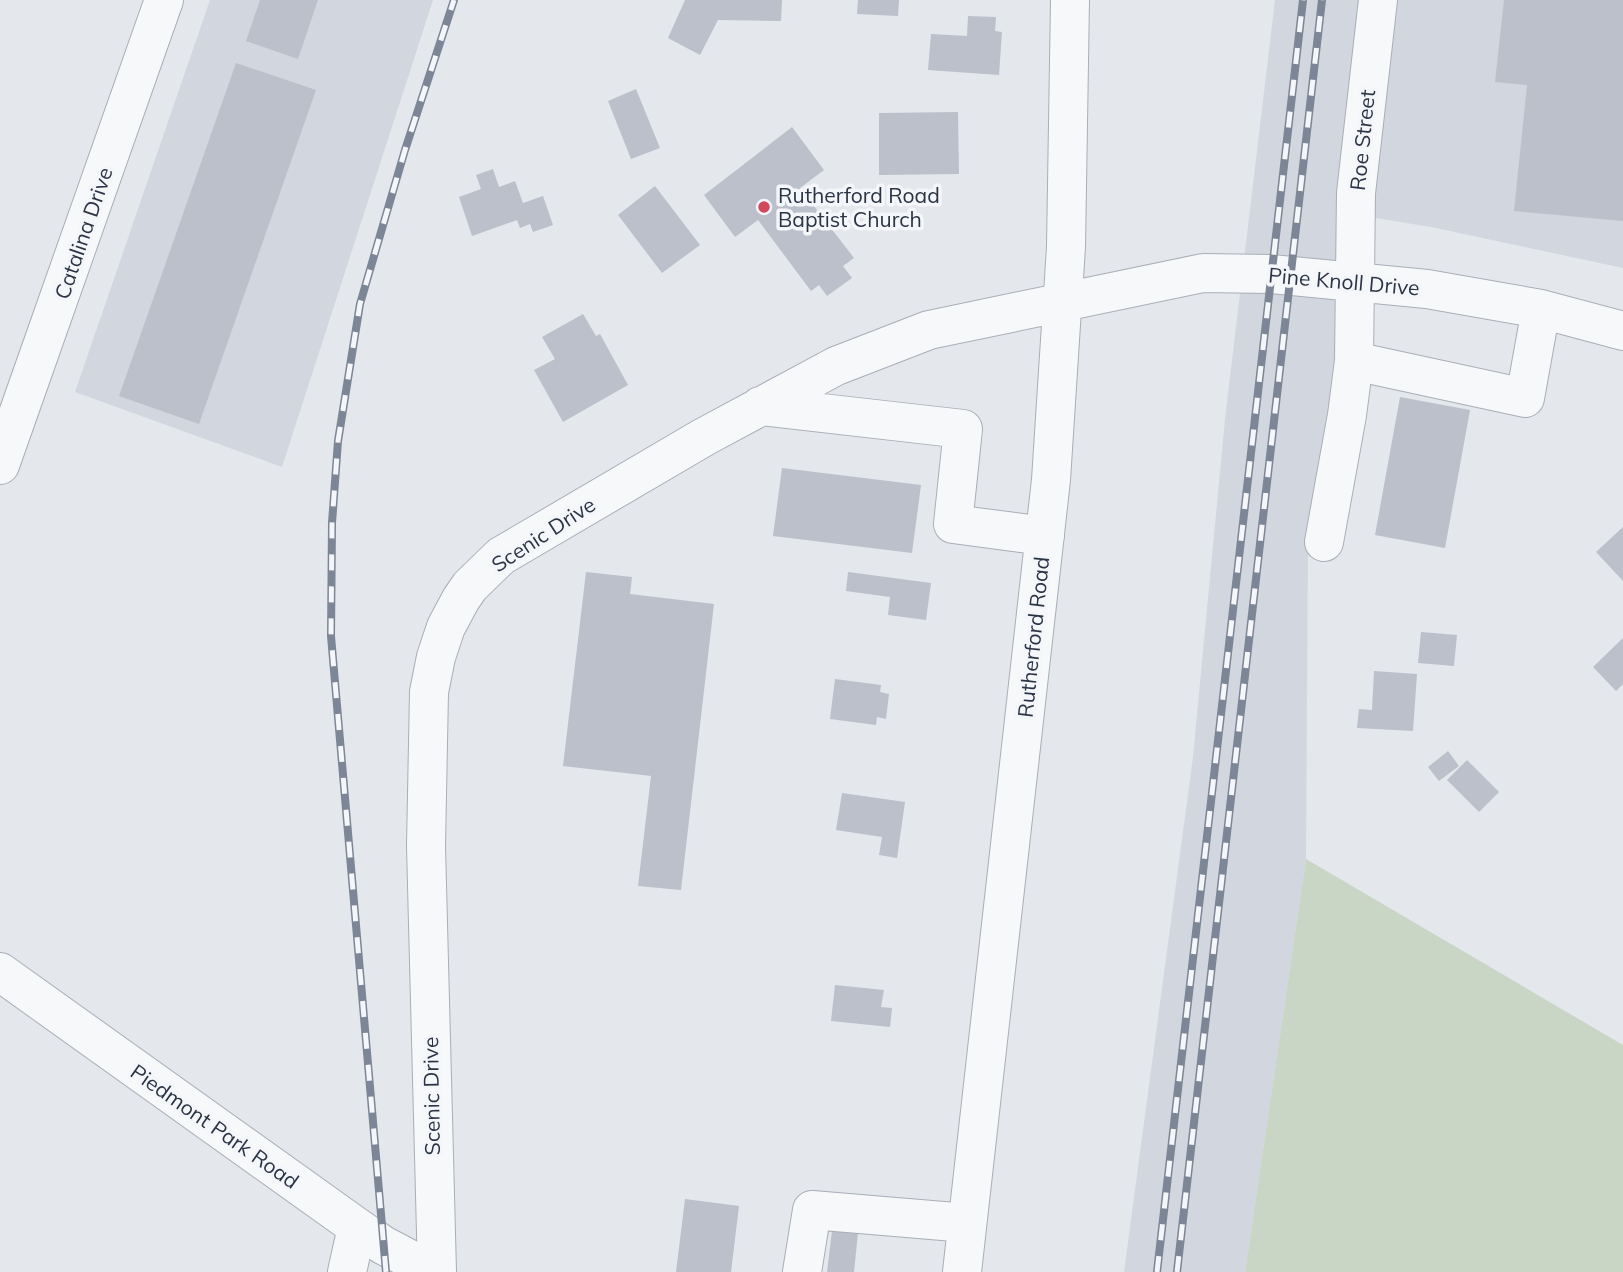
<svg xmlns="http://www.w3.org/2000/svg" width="1623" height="1272" font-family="Mulish,sans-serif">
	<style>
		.built { fill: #d2d6de }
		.green { fill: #c9d6c5 }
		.building { fill: #bbc0ca }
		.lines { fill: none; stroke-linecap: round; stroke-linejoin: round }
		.minor-casing { stroke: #a9aeb7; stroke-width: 40 }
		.minor { stroke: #f7f8fa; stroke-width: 38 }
		.rail-casing { stroke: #7d8696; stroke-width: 8 }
		.rail { stroke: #f4f6f9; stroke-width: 5; stroke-dasharray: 16; stroke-linecap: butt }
		.poi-dot { fill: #d1495b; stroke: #f4f6f9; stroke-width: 2.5 }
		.labels { text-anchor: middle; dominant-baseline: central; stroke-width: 7; stroke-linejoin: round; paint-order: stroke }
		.street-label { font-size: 21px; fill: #2b3445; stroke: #f4f6f9 }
		.poi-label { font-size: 21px; fill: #2b3445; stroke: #f4f6f9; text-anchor: start }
	</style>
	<rect width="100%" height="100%" fill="#e4e7ec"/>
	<!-- built -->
	<path class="built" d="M 210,0 L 433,0 L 282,467 L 75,392 Z
		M 1275,0 L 1623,0 L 1623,268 L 1431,227 L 1363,216 L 1308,543 L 1306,859 L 1245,1272 L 1124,1272 L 1193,757 L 1225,419 Z"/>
	<!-- green -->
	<path class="green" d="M 1306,859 L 1623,1045 L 1623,1272 L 1245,1272 Z"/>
	<!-- building -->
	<path class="building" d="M 260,0 L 318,0 L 298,59 L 246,41 Z
		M 685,0 L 782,0 L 781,21 L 718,20 L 700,55 L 668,38 Z
		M 858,0 L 899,0 L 898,16 L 857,14 Z
		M 1504,0 L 1623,0 L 1623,221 L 1514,211 L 1527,85 L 1495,82 Z
		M 968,16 L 996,17 L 995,31 L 1002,32 L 999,75 L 928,70 L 931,34 L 967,36 Z
		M 236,63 L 316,90 L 199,424 L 119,396 Z
		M 636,89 L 660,148 L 631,159 L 608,101 Z
		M 958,112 L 959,174 L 879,175 L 879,113 Z
		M 792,127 L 824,170 L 800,188 L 854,258 L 843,266 L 852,278 L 827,296 L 819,285 L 811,291 L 758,220 L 735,237 L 704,195 Z
		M 493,169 L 499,187 L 515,181 L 523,203 L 543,196 L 553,225 L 533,232 L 530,224 L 520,228 L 517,220 L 472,236 L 459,197 L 481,189 L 476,175 Z
		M 655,186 L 700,245 L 662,273 L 618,215 Z
		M 583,314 L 596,336 L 600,334 L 628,385 L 563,422 L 534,370 L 555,359 L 542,337 Z
		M 1400,397 L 1470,410 L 1445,548 L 1375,535 Z
		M 782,468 L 921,485 L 912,553 L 773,536 Z
		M 1623,527 L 1623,581 L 1596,552 Z
		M 586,572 L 632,577 L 630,594 L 714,604 L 681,890 L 638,886 L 651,776 L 563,766 Z
		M 848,572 L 931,583 L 926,620 L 888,615 L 890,597 L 846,591 Z
		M 1421,632 L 1457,635 L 1454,666 L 1418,663 Z
		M 1623,638 L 1623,684 L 1616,691 L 1593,667 Z
		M 1374,671 L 1417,674 L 1413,731 L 1357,728 L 1359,709 L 1372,710 Z
		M 835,679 L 881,685 L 880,692 L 889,694 L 886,719 L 877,717 L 876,725 L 830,719 Z
		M 1448,751 L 1459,766 L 1439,781 L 1428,767 Z
		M 1467,760 L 1499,792 L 1479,812 L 1447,780 Z
		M 842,793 L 905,802 L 897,858 L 879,855 L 882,837 L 836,830 Z
		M 835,985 L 884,990 L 881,1007 L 892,1008 L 890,1027 L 831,1021 Z
		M 685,1199 L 739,1206 L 731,1272 L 676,1272 Z
		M 832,1231 L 858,1233 L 854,1272 L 827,1272 Z"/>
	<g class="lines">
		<defs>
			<path id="minor" d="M 1378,0 L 1356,193 L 1354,361 L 1525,398 L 1541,309
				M 760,406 L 963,429 L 953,524 L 1045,536
				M 0,465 L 164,0
				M 1324,542 L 1347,415 L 1354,361
				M 0,972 L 357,1227 L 383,1245 L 434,1272
				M 347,1272 L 357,1227
				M 437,1272 L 426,846 L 429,692 L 436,657 L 446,627 L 461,599 L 470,586 L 501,556 L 704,437 L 836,366 L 929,330 L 1203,273 L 1271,274 L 1427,289 L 1541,309 L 1623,331
				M 802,1272 L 812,1210 L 967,1223
				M 962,1272 L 1051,480 L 1066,247 L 1070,0"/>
		</defs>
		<!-- minor casing -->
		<use href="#minor" class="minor-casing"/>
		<!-- minor -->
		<use href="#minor" class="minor"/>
		<defs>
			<path id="rail" d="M 386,1272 L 331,636 L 332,523 L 338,441 L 360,304 L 405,150 L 454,0
				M 1157,1272 L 1303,0
				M 1177,1272 L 1322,0"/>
		</defs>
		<!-- rail casing -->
		<use href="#rail" class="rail-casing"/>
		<!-- rail -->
		<use href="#rail" class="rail"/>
	</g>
	<!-- markers -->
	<circle class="poi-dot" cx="764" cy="207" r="7"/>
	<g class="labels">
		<!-- street labels -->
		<g class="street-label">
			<text transform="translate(1362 140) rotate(-84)">Roe Street</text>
			<text transform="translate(83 233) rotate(-71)">Catalina Drive</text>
			<text transform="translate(1344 281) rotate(5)">Pine Knoll Drive</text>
			<text transform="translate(543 534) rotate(-33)">Scenic Drive</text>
			<text transform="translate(1033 637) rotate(-84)">Rutherford Road</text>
			<text transform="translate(431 1096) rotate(-91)">Scenic Drive</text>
			<text transform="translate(215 1126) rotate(35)">Piedmont Park Road</text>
		</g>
		<!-- poi labels -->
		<g class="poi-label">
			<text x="778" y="195">Rutherford Road<tspan x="778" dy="24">Baptist Church</tspan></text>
		</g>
	</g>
</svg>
